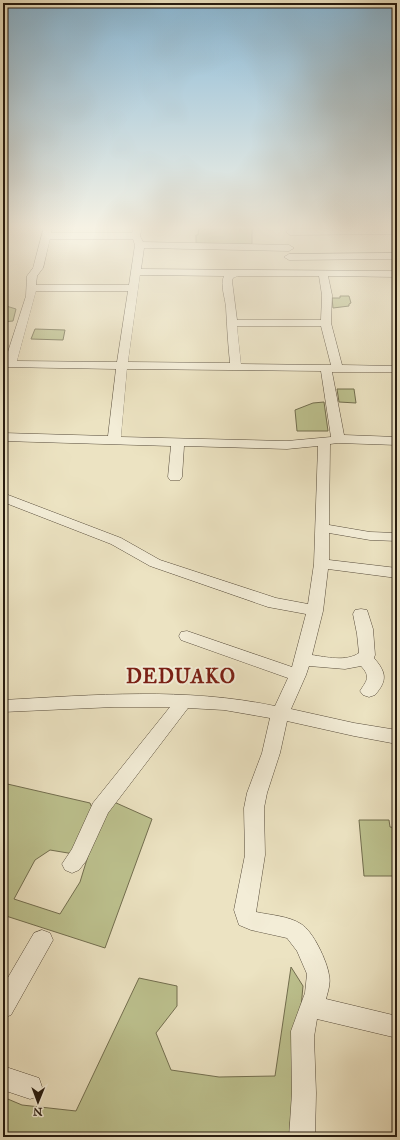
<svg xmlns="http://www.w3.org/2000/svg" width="400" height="1140" font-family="'IM FELL Great Primer',serif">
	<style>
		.green { fill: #bdc28f; stroke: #726e4f }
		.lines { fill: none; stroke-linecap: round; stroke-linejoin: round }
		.minor-casing { stroke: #584d3c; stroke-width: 1 }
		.minor { fill: #f3edd7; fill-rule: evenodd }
		.labels { text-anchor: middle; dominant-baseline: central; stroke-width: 4; stroke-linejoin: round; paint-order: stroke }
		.district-label { font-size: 20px; font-weight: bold; letter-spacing: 1px; fill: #7a1f14; stroke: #f3edd7 }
	</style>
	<rect width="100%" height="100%" fill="#ece3c2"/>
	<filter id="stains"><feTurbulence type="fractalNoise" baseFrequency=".005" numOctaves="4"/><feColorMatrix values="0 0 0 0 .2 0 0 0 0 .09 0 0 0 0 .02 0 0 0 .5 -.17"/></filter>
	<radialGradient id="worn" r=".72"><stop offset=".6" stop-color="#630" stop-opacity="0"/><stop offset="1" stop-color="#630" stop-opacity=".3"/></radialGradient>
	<!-- green -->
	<path class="green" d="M 199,227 L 250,227 L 252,229 L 252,244 L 196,243 L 196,235 L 198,235 Z
		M 340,296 L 349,296 L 351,303 L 349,304 L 349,306 L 333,308 L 332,298 L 340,298 Z
		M 3,305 L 16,309 L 13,321 L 3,322 Z
		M 35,329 L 65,330 L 63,340 L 31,339 Z
		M 337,389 L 354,389 L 356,403 L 339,402 Z
		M 324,402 L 328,431 L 297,431 L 295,410 L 313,403 Z
		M 3,783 L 90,803 L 95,815 L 74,854 L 50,850 L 35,860 L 14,899 L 60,914 L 80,882 L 103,807 L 114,802 L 152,819 L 105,948 L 3,915 Z
		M 359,820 L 389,820 L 390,827 L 397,828 L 397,876 L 364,876 Z
		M 291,967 L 303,986 L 289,1137 L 16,1137 L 3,1131 L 3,1097 L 22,1105 L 76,1111 L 139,978 L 177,986 L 177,1006 L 156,1033 L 171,1070 L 219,1077 L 275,1076 Z"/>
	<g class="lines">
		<defs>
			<path id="minor" d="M 44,227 L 52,227 L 51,233 L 132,233 L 134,227 L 142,227 L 140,236 L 143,242 L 289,245 L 294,248 L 289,251 L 144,248 L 141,269 L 397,271 L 397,277 L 328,276 L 332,295 L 331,323 L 342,365 L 397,366 L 397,372 L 332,372 L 344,435 L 397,437 L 397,445 L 338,443 L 330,444 L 329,525 L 370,532 L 397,533 L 397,541 L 370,540 L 329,533 L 329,560 L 397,568 L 397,578 L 328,569 L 323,611 L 312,655 C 326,657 346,662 359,653 L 357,634 L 353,614 L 355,610 L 361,609 L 367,610 L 373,629 L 375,655 L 374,658 C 386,672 388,680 375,695 L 369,697 L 363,695 L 360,691 C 367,680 371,677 361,666 L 345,669 L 309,666 L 306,675 L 291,709 L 354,723 L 397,730 L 397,744 L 354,736 L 287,721 L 280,753 L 267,793 L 264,808 L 265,855 L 256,912 C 270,915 289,916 301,924 C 313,931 327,961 329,975 C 331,983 328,991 326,999 L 397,1016 L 397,1038 L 317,1019 L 314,1037 L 316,1093 L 315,1137 L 289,1137 L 292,1093 L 291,1031 L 305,993 L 307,974 L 297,951 L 287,938 L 251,930 L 239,925 L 234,910 L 245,855 L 244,808 L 247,793 L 262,753 L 270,718 L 224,710 L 188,708 L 108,813 L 86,861 L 79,870 L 72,873 L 65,870 L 62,864 L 72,849 L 93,803 L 170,707 L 114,707 L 3,712 L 3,700 C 94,695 185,687 275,706 L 288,678 L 181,640 L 179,636 L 181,632 L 187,631 L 292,667 L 306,614 L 268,607 L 150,566 L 111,544 L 3,502 L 3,493 L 121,538 L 160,560 L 276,598 L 308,604 L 314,564 L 318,446 L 287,449 L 184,446 L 182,477 L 180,480 L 170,480 L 168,477 L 171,446 L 3,441 L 3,433 L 108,436 L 116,369 L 3,367 L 3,361 L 5,361 L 26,296 L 27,276 L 33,268 ZM 50,239 L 133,239 L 135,245 L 129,285 L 36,285 L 37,276 L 43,268 ZM 140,275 L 224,276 C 220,285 225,297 226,307 C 227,326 228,344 230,363 L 128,362 ZM 238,276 L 319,276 L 322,295 L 321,320 L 237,320 L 232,281 L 233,278 ZM 36,291 L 128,291 L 117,362 L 17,361 ZM 237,326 L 321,326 L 331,365 L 241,364 ZM 127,369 L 321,371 L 331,437 L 287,441 L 121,437 Z
				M 397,228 L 397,234 L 290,235 L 286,232 L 290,229 Z
				M 397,253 L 397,259 L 289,260 L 284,257 L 289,254 Z
				M 42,930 L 50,933 L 53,940 L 11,1015 L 3,1018 L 3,986 L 34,933 Z
				M 3,1066 L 39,1078 L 42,1087 L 39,1096 L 30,1099 L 3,1090 Z"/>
		</defs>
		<!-- minor casing -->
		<use href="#minor" class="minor-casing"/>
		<!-- minor -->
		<use href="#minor" class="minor"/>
	</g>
	<!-- sky -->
	<linearGradient id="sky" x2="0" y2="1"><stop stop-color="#89b8d6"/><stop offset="0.59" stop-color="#f6f2e4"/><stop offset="1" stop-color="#f6f2e4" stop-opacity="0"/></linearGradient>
	<rect width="400" height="386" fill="url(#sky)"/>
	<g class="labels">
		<!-- district labels -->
		<g class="district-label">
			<text x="181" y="676">DEDUAKO</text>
		</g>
	</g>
	<!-- margin -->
	<rect width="400" height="1140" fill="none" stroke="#ece3c2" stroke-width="16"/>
	<rect x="4" y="4" width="392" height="1132" fill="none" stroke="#261b0f" stroke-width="2"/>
	<rect x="8" y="8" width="384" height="1124" fill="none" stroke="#261b0f"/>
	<!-- north arrow -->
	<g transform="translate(38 1102) rotate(181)" stroke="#f3edd7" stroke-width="3" paint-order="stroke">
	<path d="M0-3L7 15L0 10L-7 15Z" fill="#261b0f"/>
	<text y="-6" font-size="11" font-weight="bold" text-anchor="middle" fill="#261b0f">N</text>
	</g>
	<rect width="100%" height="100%" filter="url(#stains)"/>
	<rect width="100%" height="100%" fill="url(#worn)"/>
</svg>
